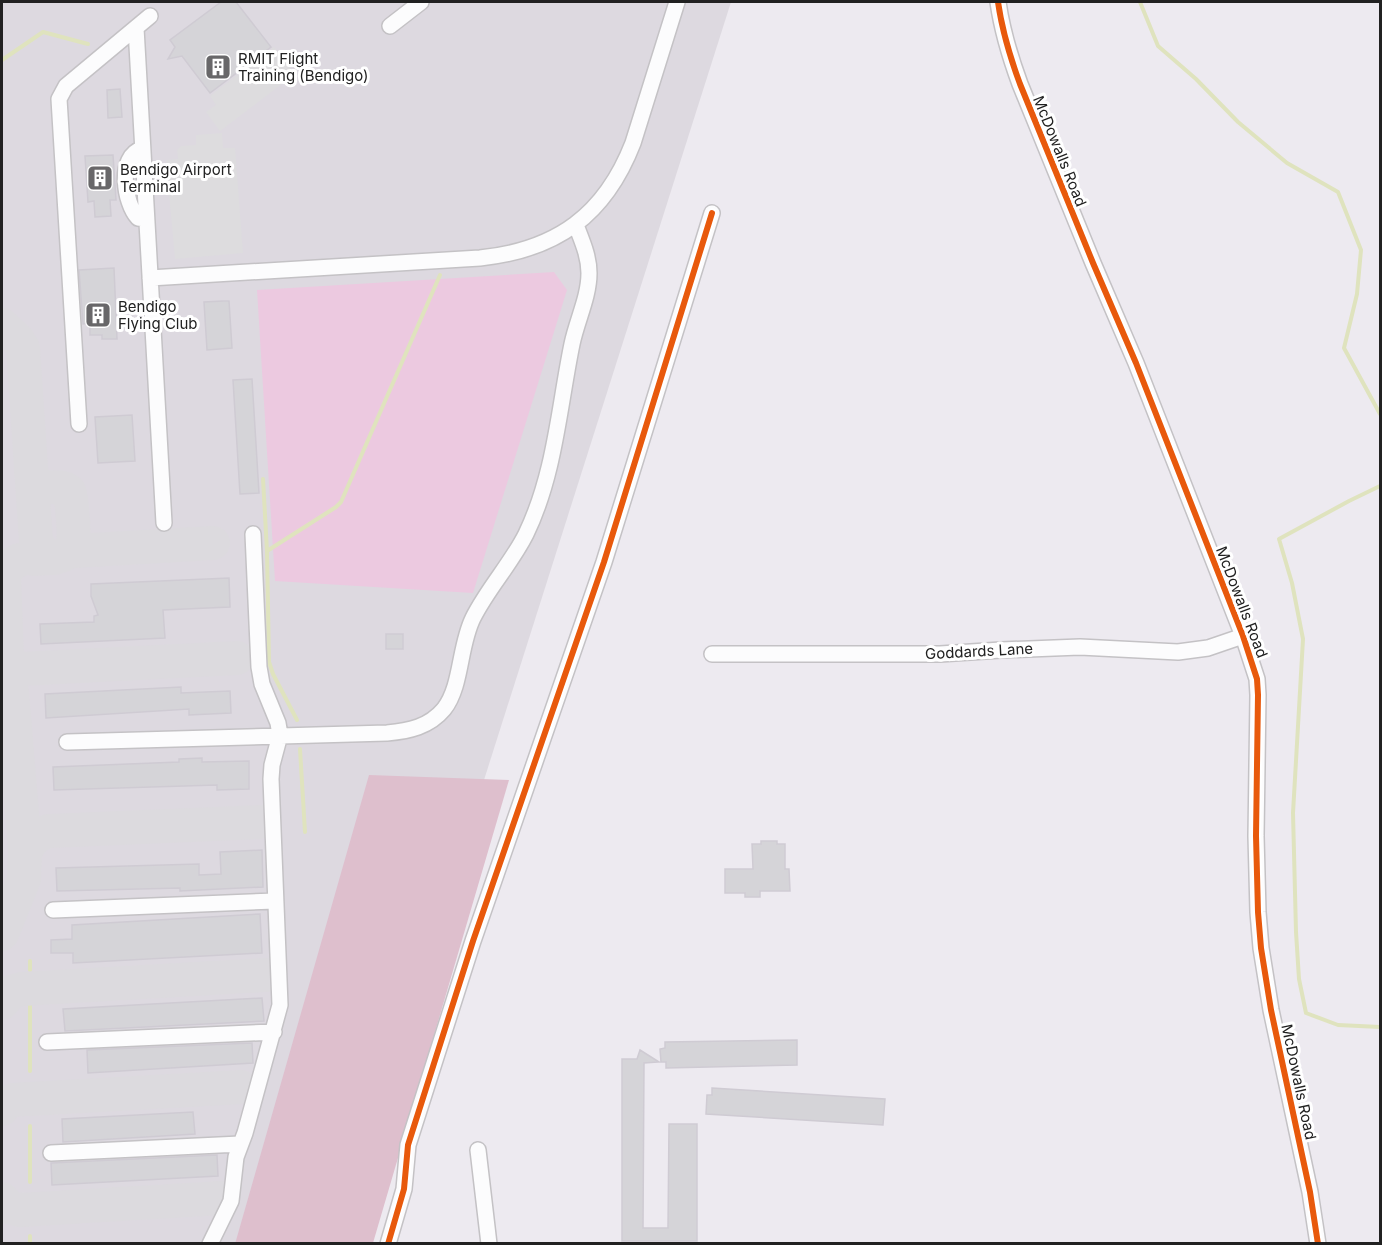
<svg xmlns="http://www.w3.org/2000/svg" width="1382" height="1245" font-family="Inter,sans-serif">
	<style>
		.airport { fill: #ddd9e0 }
		.grass { fill: #ecc9e0 }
		.forest { fill: #debfcd }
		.parking { fill: #dddcde }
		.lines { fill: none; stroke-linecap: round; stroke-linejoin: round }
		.stream { stroke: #dfe3be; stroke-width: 4 }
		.taxiway { stroke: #dcdade; stroke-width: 34 }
		.building { fill: #d5d4d8; stroke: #cfcbd3; stroke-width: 1.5 }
		.minor-casing { stroke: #c4c2c5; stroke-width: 18 }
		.minor { stroke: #fcfcfd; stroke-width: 15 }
		.cycleway-casing { stroke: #fff; stroke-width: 10 }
		.cycleway { stroke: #e8590c; stroke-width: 6 }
		.labels { text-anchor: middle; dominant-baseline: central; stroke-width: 6; stroke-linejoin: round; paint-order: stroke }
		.poi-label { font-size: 15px; fill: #212121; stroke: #fff; text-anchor: start }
		.street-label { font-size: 15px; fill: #212121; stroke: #fff }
	</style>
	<rect width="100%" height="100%" fill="#edeaf0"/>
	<!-- airport -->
	<path class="airport" d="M 2,2 L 731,2 L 337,1243 L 2,1244 Z"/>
	<!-- grass -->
	<path class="grass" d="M 554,272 L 567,290 L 473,593 L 275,581 L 257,290 Z"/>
	<!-- forest -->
	<path class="forest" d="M 369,775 L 509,780 L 373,1243 L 235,1244 Z"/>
	<!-- parking -->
	<path class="parking" d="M 274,47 L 295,74 L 220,131 L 206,112 L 216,105 L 210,96 Z
		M 222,133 L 223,148 L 235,148 L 243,253 L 175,259 L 166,160 L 178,159 L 177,150 L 181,146 L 196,145 L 196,135 Z"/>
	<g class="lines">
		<!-- stream -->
		<path class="stream" d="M 1140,2 L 1158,46 L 1196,79 L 1238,122 L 1287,163 L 1338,192 L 1361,250 L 1357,294 L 1344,348 L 1380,414
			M 2,60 L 43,32 L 88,44
			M 263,479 L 267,551 L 269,662 L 273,674 L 297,720
			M 1380,486 L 1349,501 L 1279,539 L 1292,583 L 1303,639 L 1293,813 L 1296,932 L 1299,979 L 1306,1013 L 1338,1025 L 1380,1027
			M 267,551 L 336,507 L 341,502 L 440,275
			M 300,749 L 305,832
			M 30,970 L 30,961
			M 30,1002 L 30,1071
			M 30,1182 L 30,1126
			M 30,1244 L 30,1236"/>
		<!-- taxiway -->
		<path class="taxiway" d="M 2,325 L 18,340 L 23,348 L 36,541 L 43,553 L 54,558
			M 31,472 C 39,497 55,481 69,491 C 72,500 72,510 73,520 C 76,557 68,557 34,559
			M 67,553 L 74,551 L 213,543
			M 7,656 L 12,666 L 20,669 L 237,658
			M 25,853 C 30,841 37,834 49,831 L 260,822
			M 2,934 L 24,879 L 25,849 L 12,692 L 7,656 L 4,577 L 9,566 L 19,560
			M 2,1003 L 11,992 L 22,989 L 265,975
			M 2,1109 L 5,1104 L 13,1100 L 241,1087
			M 2,1199 L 9,1207 L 20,1210 L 222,1198"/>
	</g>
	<!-- building -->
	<path class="building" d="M 221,2 L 236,2 L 271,47 L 210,93 L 182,56 L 168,59 L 175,47 L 170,40 Z
		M 120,89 L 122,117 L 108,118 L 107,90 Z
		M 113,155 L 116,200 L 110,200 L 111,216 L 95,217 L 94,201 L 88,202 L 85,156 Z
		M 114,268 L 117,339 L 102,339 L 102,335 L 90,335 L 90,323 L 83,324 L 79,270 Z
		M 223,301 L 229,301 L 232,348 L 207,350 L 204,302 Z
		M 252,379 L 259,493 L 240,494 L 233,380 Z
		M 132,415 L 135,461 L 98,463 L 95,417 Z
		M 229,578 L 230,607 L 163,610 L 165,638 L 41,644 L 40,624 L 94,622 L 94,616 L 98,615 L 91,596 L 91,584 Z
		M 386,634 L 403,634 L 403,649 L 386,649 Z
		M 181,687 L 181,693 L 230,691 L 231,713 L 189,715 L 189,709 L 46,718 L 45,694 Z
		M 202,758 L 202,762 L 249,761 L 249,789 L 217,790 L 217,785 L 54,790 L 53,767 L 179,762 L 179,759 Z
		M 761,841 L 777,841 L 777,844 L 785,844 L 785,869 L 789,869 L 790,891 L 760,891 L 760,897 L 745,897 L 745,893 L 725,893 L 725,869 L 753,869 L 752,844 L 761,844 Z
		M 262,850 L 263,887 L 180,891 L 180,888 L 57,891 L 56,868 L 199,864 L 199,875 L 221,874 L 220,852 Z
		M 260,914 L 262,953 L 73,963 L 73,953 L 51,953 L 51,940 L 72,939 L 72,925 Z
		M 262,998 L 264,1021 L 65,1031 L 63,1009 Z
		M 797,1040 L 797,1065 L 666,1068 L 666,1062 L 661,1062 L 660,1049 L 665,1048 L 665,1042 Z
		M 252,1043 L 253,1063 L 88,1073 L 87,1050 Z
		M 640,1050 L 659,1062 L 644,1063 L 643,1228 L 668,1228 L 669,1124 L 697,1124 L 697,1241 L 622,1241 L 622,1059 L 637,1059 Z
		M 712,1088 L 885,1099 L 883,1125 L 706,1114 L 707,1095 L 712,1095 Z
		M 193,1112 L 195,1134 L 63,1142 L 62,1119 Z
		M 217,1155 L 218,1176 L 52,1185 L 51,1163 Z"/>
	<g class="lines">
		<defs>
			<path id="minor" d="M 998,2 C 1002,30 1010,57 1020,84 L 1093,263 L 1136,363 L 1243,636 L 1257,679 L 1258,695 L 1256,836 L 1258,912 L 1261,948 L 1271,1010 L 1310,1192 L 1318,1244
				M 390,26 L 421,2
				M 136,28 L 164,523
				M 142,149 C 117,156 124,203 138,218 L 146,219
				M 150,278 L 480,258 C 557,250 605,215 633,143 L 677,2
				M 79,424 L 59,99 L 66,86 L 150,16
				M 712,654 L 940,654 L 1001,650 L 1080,647 L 1178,652 L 1208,648 L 1243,636
				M 67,742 L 387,733 C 409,731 429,727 444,709 C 462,686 459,646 473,618 C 488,588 511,564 526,534 C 555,474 559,407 572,344 C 577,320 589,297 589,273 C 589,256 582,241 576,225
				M 53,910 L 275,901
				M 47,1042 L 274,1032
				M 478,1150 L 489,1244
				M 51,1153 L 240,1144
				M 210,1244 L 231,1201 L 236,1157 L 245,1133 L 280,1005 L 271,779 L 272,765 L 280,735 L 278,723 L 262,684 L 259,667 L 253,534
				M 388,1244 L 404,1189 L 408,1145 L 473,941 L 604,562 L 712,213"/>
		</defs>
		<!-- minor casing -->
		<use href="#minor" class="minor-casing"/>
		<!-- minor -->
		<use href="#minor" class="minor"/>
		<defs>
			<path id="cycleway" d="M 998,2 C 1002,30 1010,57 1020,84 L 1093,263 L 1136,363 L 1243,636 L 1257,679 L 1258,695 L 1256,836 L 1258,912 L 1261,948 L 1271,1010 L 1310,1192 L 1318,1244
				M 388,1244 L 404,1189 L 408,1145 L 473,941 L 604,562 L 712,213"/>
		</defs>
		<!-- cycleway casing -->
		<use href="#cycleway" class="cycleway-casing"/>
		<!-- cycleway -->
		<use href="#cycleway" class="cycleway"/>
	</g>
	<!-- icons -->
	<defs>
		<symbol id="building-square" viewBox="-11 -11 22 22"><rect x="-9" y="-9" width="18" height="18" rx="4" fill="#686769" stroke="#fff"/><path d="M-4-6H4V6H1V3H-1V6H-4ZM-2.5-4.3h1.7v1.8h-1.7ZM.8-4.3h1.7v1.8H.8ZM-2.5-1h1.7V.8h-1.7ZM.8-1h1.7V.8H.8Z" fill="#fff"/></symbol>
	</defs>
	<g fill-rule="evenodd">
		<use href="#building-square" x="203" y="52" width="30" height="30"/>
		<use href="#building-square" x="85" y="163" width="30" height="30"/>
		<use href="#building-square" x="83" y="300" width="30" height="30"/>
	</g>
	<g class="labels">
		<!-- poi labels -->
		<g class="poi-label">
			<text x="238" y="58">RMIT Flight<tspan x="238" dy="17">Training (Bendigo)</tspan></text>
			<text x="120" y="169">Bendigo Airport<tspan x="120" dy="17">Terminal</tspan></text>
			<text x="118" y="306">Bendigo<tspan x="118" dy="17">Flying Club</tspan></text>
		</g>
		<!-- street labels -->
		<g class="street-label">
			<text transform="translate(1060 151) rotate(68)">McDowalls Road</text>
			<text transform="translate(1242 602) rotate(69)">McDowalls Road</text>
			<text transform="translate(979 651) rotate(-3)">Goddards Lane</text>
			<text transform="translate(1299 1082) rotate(78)">McDowalls Road</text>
		</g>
	</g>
	<!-- border -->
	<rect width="1382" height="1245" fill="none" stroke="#212121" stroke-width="6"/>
</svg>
